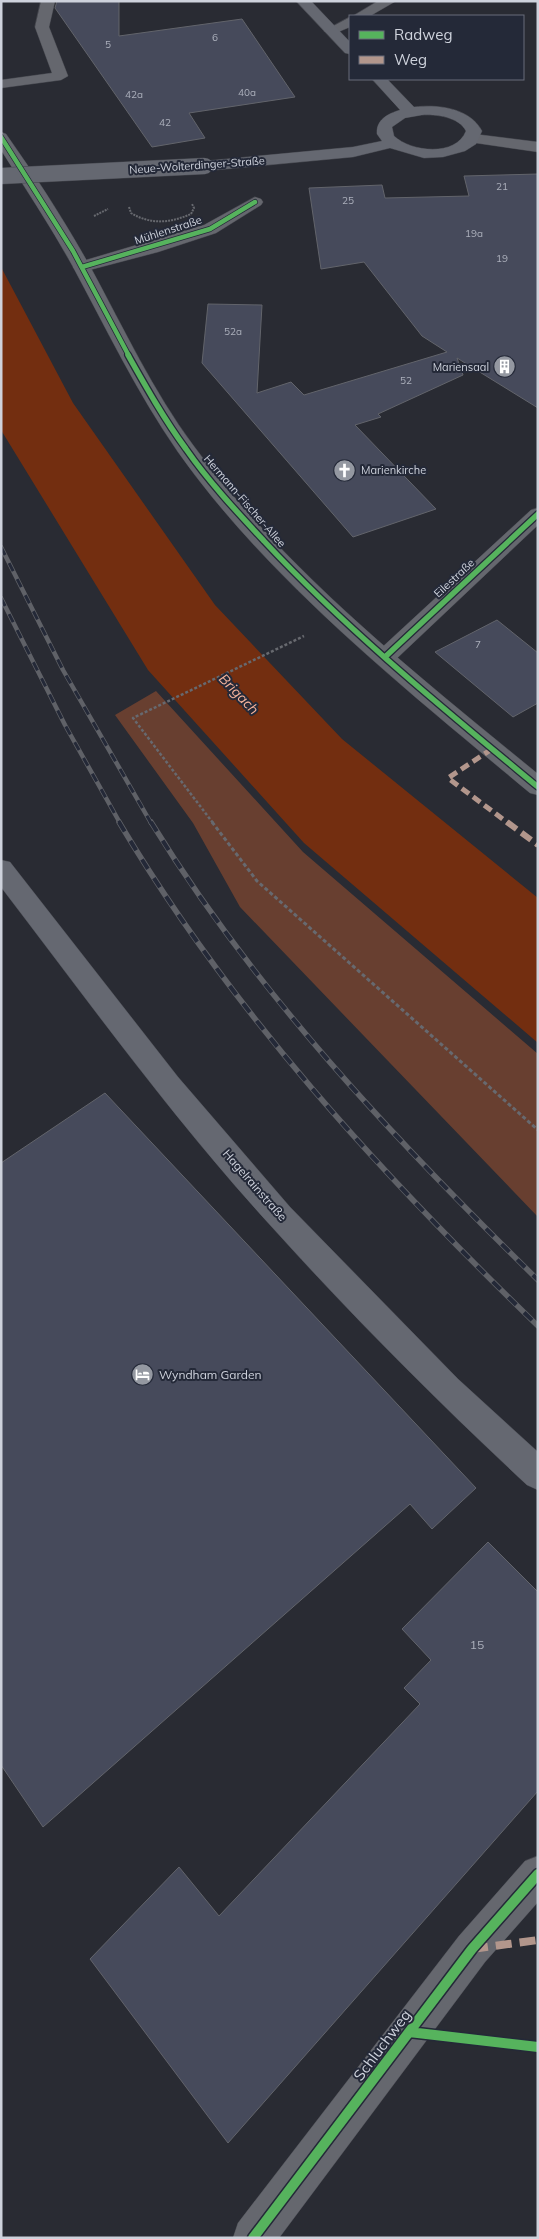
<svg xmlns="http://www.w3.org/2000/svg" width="539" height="2239" font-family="Mulish,sans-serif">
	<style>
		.green { fill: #683f30 }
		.water { fill: #732e10 }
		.building { fill: #464a5b; stroke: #62646b }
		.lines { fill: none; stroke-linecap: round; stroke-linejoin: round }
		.minor-casing { stroke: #44464d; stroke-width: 1 }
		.tertiary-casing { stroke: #44464d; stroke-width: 1 }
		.secondary-casing { stroke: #44464d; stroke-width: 1 }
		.path-far2 { stroke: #67696f; stroke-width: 2; stroke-dasharray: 2 1; stroke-linecap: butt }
		.path-far1 { stroke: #67696f; stroke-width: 2.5; stroke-dasharray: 3 2; stroke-linecap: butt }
		.path { stroke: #67696f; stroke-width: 3; stroke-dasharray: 4 2.5; stroke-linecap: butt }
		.minor { fill: #65676e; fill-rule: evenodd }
		.tertiary { fill: #65676e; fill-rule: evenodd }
		.secondary { fill: #656871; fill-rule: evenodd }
		.rail-far1-casing { stroke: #5f6167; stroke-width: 4.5 }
		.rail-casing { stroke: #5f6167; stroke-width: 5.5 }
		.rail-far1 { stroke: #242938; stroke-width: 3; stroke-dasharray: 9; stroke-linecap: butt }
		.rail { stroke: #242938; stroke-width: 4; stroke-dasharray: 11; stroke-linecap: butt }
		.secondary-bridge-casing { stroke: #44464d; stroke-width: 17; stroke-linecap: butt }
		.path-bridge { stroke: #67696f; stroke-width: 2; stroke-dasharray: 2 1; stroke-linecap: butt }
		.secondary-bridge { stroke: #656871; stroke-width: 16 }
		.quiet-far2 { stroke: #b2968c; stroke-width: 5; stroke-dasharray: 9 5; stroke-linecap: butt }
		.quiet-far1 { stroke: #b2968c; stroke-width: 6; stroke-dasharray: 12 6; stroke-linecap: butt }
		.quiet { stroke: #b2968c; stroke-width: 8; stroke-dasharray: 16 8; stroke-linecap: butt }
		.cycleway-far2-casing { stroke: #242938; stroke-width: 6 }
		.cycleway-far1-casing { stroke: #242938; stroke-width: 8 }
		.cycleway-casing { stroke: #242938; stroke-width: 13 }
		.cycleway-far2 { stroke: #56b35d; stroke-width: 4.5 }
		.cycleway-far1 { stroke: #56b35d; stroke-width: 5.5 }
		.cycleway { stroke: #56b35d; stroke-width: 10 }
		.labels { text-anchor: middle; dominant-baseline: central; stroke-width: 4; stroke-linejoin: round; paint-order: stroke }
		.number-label { font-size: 10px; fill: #acb0bc }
		.far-street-label { font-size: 11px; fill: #ced2dc; stroke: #242938 }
		.far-poi-label { font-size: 11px; fill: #ced2dc; stroke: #242938; text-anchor: end }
		.street-label { font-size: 12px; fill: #ced2dc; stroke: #242938 }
		.poi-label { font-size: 12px; fill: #ced2dc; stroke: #242938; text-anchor: start }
		.near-number-label { font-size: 12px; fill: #acb0bc }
		.water-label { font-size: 14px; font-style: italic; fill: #f8b59c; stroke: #242938 }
		.near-street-label { font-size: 15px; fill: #ced2dc; stroke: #242938 }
	</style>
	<rect width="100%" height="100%" fill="#292b33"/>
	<!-- green -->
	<path class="green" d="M 156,691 L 303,852 L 538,1054 L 538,1217 L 240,907 L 193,823 L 115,715 Z"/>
	<!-- water -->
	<path class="water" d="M 1,267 L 73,403 L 215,605 L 342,739 L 538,898 L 538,1043 L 304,843 L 148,670 L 1,430 Z"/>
	<!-- building -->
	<path class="building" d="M 57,1 L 119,1 L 119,36 L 242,19 L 295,97 L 189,113 L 205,138 L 152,147 L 55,8 Z
		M 538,174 L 538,408 L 457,358 L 463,375 L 378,414 L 381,417 L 355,425 L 436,509 L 353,537 L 202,363 L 208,304 L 262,305 L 257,393 L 291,382 L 304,395 L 447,352 L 422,336 L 364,262 L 321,269 L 309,188 L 382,185 L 385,198 L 469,196 L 464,176 Z
		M 497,620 L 538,653 L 538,703 L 513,717 L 435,652 Z
		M 105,1093 L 476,1488 L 432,1529 L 410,1504 L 43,1827 L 1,1765 L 1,1163 Z
		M 488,1542 L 538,1592 L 538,1791 L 228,2143 L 90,1959 L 179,1867 L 219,1916 L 420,1704 L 404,1688 L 431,1660 L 402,1629 Z"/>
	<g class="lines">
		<defs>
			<path id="minor" d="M 41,1 L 55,1 L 49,27 L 68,76 L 61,80 L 1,88 L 1,80 L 52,73 L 35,27 Z
				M 378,1 L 396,1 L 370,16 L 353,16 Z
				M 350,17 L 350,27 L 331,35 L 324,31 Z
				M 474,134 L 538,142 L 538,152 L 469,142 L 466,139 Z
				M 255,197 L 261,199 L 263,202 L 261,205 L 216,233 L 158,252 L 82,272 L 76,271 L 73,267 L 76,263 L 204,225 Z
				M 538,508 L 538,525 L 393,662 L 385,664 L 377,662 L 374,657 L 377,652 L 531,510 Z
				M 538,1856 L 538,1902 L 485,1962 L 279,2238 L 233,2238 L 238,2223 L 459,1936 L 525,1861 Z"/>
			<path id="tertiary" d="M 1,132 L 6,134 C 37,178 66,223 92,270 C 124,329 153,391 193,445 C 286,572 417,675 538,774 L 538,795 L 530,793 C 409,692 269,581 178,452 C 137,393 106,328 72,265 C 50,225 25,188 1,150 Z"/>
			<path id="secondary" d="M 296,1 L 311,1 L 350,42 L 350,54 L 345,53 Z
				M 372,79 L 387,79 L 414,107 C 438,104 470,108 482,131 L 476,144 L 465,151 L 443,157 L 424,158 L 390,148 L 353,157 L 205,171 L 197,166 L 205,161 L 353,147 L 382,141 L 377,134 C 376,120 387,114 400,110 ZM 422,115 C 436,114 459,117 466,131 C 456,157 411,152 394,136 L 392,127 L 405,118 Z
				M 1,860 L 10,862 L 178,1077 L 290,1207 L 458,1379 L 538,1452 L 538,1490 L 527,1485 C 438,1402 352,1316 271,1226 C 173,1119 89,1002 1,887 Z"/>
		</defs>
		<!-- minor casing -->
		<use href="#minor" class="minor-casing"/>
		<!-- tertiary casing -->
		<use href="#tertiary" class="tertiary-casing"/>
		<!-- secondary casing -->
		<use href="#secondary" class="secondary-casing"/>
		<!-- path-far2 -->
		<path class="path-far2" d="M 94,216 L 108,209"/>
		<!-- path-far1 -->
		<path class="path-far1" d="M 213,823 L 133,718 L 304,636"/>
		<!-- path -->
		<path class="path" d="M 212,822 L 257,881 L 538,1130"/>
		<!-- minor -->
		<use href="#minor" class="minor"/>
		<!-- tertiary -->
		<use href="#tertiary" class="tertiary"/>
		<!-- secondary -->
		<use href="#secondary" class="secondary"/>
		<defs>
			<path id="rail-far1" d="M 1,547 L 63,670 L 151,823
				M 1,598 L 65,725 L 120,823"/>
			<path id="rail" d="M 119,822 C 232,1012 380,1173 538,1326
				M 151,822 C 257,994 394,1139 538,1280"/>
		</defs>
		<!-- rail-far1 casing -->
		<use href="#rail-far1" class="rail-far1-casing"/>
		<!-- rail casing -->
		<use href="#rail" class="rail-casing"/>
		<!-- rail-far1 -->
		<use href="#rail-far1" class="rail-far1"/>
		<!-- rail -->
		<use href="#rail" class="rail"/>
		<defs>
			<path id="secondary-bridge" d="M 1,176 L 205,166"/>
		</defs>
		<!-- secondary-bridge casing -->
		<use href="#secondary-bridge" class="secondary-bridge-casing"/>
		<!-- path-bridge -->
		<path class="path-bridge" d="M 129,207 L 131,213 C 151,225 170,223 191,214 L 194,208 L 192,204"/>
		<!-- secondary-bridge -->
		<use href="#secondary-bridge" class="secondary-bridge"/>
		<!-- quiet-far2 -->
		<path class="quiet-far2" d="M 492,749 L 448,778 L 508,823"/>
		<!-- quiet-far1 -->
		<path class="quiet-far1" d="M 507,822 L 538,845"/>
		<!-- quiet -->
		<path class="quiet" d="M 472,1949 L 538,1940"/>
		<defs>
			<path id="cycleway-far2" d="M 1,137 L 73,251 L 129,356
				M 82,267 L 210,229 L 255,202"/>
			<path id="cycleway-far1" d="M 128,355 C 146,387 164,419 186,449 C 209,482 237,512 264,541 C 348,631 444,709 538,787
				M 385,657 L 538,514"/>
			<path id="cycleway" d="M 409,2032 L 538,2047
				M 253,2238 L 472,1949 L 538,1874"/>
		</defs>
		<!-- cycleway-far2 casing -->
		<use href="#cycleway-far2" class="cycleway-far2-casing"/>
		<!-- cycleway-far1 casing -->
		<use href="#cycleway-far1" class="cycleway-far1-casing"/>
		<!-- cycleway casing -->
		<use href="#cycleway" class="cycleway-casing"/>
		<!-- cycleway-far2 -->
		<use href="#cycleway-far2" class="cycleway-far2"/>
		<!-- cycleway-far1 -->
		<use href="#cycleway-far1" class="cycleway-far1"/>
		<!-- cycleway -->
		<use href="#cycleway" class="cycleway"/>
	</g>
	<!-- icons -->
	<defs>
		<symbol id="building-disc" viewBox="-11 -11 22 22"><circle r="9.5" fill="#9498a1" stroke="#242938"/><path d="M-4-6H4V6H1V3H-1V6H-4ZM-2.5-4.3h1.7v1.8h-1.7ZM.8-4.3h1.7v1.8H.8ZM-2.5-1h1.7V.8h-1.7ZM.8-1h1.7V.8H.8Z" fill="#fff"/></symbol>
		<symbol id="church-disc" viewBox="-11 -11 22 22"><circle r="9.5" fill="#9498a1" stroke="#242938"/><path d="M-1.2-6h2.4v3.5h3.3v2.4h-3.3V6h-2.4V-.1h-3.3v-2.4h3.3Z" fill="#fff"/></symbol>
		<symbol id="hotel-disc" viewBox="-11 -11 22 22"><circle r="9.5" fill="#9498a1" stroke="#242938"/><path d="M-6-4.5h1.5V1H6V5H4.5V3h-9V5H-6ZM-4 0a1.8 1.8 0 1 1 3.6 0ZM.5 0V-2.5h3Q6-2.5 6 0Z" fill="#fff"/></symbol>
	</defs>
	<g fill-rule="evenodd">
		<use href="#building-disc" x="492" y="354" width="25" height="25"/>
		<use href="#church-disc" x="332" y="458" width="25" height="25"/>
		<use href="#hotel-disc" x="130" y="1362" width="25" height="25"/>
	</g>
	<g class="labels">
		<!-- number labels -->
		<g class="number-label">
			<text x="215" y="37">6</text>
			<text x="108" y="44">5</text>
			<text x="247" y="92">40a</text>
			<text x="134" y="94">42a</text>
			<text x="165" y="122">42</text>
			<text x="502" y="186">21</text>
			<text x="348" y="200">25</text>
			<text x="474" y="233">19a</text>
			<text x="502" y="258">19</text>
			<text x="233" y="331">52a</text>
			<text x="406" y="380">52</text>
			<text x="478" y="644">7</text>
		</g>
		<!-- far-street labels -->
		<g class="far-street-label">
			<text transform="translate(197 165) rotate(-4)">Neue-Wolterdinger-Straße</text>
			<text transform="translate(168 230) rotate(-18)">Mühlenstraße</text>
			<text transform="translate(245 501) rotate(49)">Hermann-Fischer-Allee</text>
			<text transform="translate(454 578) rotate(-43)">Eilestraße</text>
		</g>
		<!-- far-poi labels -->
		<g class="far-poi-label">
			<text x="489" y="367">Mariensaal</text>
			<text x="361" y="470" text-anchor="start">Marienkirche</text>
		</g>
		<!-- street labels -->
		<g class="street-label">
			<text transform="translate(255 1185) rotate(49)">Hagelrainstraße</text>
		</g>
		<!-- poi labels -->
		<g class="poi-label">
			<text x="159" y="1374">Wyndham Garden</text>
		</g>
		<!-- near-number labels -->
		<g class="near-number-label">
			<text x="477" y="1644">15</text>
		</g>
		<!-- water labels -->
		<g class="water-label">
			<text transform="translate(239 694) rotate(46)">Brigach</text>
		</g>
		<!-- near-street labels -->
		<g class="near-street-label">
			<text transform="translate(382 2045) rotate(-53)">Schluchweg</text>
		</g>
	</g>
	<!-- border -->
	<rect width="539" height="2239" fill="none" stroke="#ced2dc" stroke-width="5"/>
	<!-- legend -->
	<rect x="349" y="15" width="175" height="65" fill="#242938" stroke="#686d7a"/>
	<rect x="359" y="31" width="25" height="8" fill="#56b35d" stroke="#686d7a"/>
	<text x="394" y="40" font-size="15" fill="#ced2dc">Radweg</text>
	<rect x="359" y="56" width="25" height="8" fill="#b2968c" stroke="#686d7a"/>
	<text x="394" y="65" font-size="15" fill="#ced2dc">Weg</text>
</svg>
